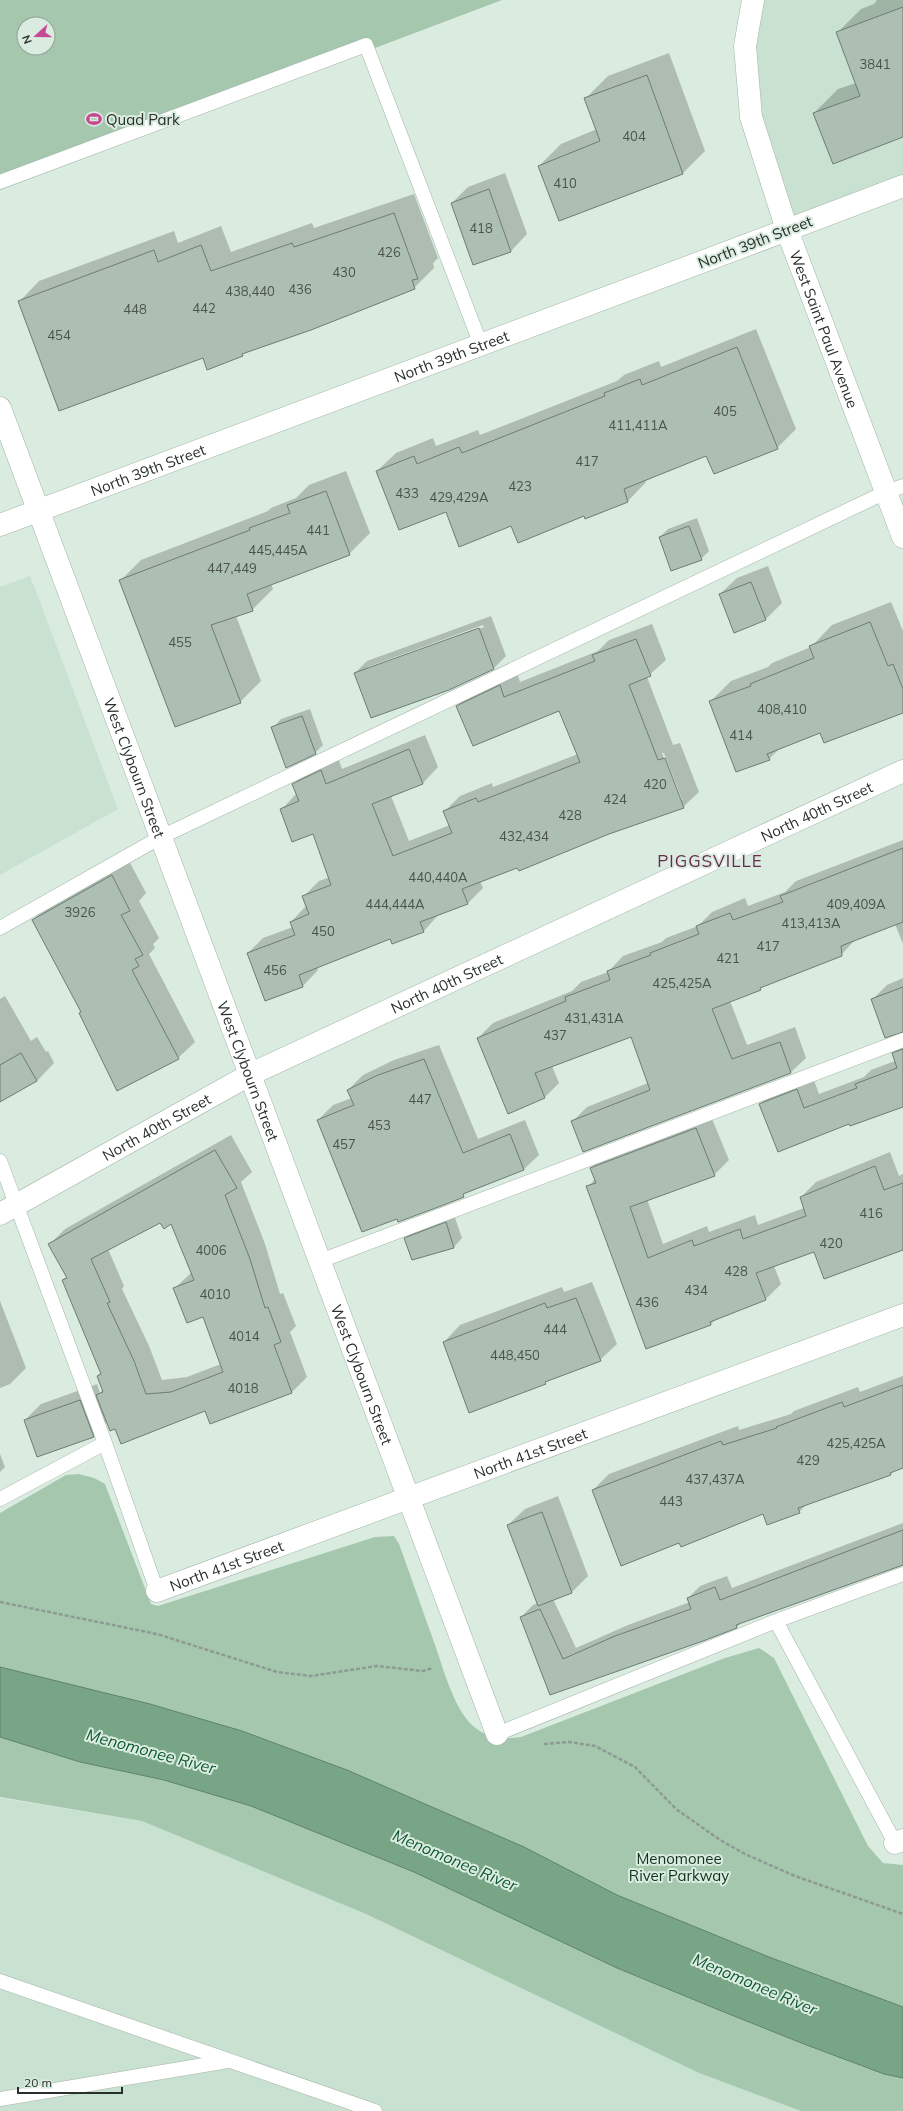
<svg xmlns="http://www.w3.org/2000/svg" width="903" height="2111" font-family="Mulish,sans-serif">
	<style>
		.built { fill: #c9e1d0 }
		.green { fill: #a4c7ae; fill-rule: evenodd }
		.water { fill: #78a586; stroke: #60826b }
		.shadow { fill: #0003; fill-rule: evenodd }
		.building { fill: #adbeb2; stroke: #6e7d72; fill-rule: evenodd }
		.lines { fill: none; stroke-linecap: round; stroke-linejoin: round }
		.lane-casing { stroke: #a3b4a8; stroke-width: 15 }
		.street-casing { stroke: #a3b4a8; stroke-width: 23 }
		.secondary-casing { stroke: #a3b4a8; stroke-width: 23 }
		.path { stroke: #8e9b92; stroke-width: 2.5; stroke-dasharray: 4 2; stroke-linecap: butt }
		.lane { stroke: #fff; stroke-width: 14 }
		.street { stroke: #fff; stroke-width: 22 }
		.secondary { stroke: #fff; stroke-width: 22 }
		.labels { text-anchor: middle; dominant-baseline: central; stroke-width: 4; stroke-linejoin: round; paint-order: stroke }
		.number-label { font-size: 13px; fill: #4a544d }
		.poi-label { font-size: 15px; fill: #29302b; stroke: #daebdf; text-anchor: start }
		.street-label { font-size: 15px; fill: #29302b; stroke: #daebdf }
		.park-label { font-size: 15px; fill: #0f331d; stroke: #daebdf }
		.water-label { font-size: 16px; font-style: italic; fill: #0d5831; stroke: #daebdf }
		.quarter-label { font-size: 17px; letter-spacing: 1px; fill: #682a4e; stroke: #daebdf }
	</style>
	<rect width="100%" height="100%" fill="#daebdf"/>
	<!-- built -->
	<path class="built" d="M 753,0 L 903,0 L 903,186 L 787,230 L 751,117 Z
		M 30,576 L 118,809 L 0,875 L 0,587 Z
		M 0,1798 L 142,1821 L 366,1914 L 699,2073 L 801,2111 L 0,2111 Z"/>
	<!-- green -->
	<path class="green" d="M 0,0 L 502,0 L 0,190 ZM 24,24 L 48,24 L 48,48 L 24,48 Z
		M 79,1474 L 94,1478 L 105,1484 L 151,1604 L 158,1606 L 375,1537 L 394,1536 L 399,1544 C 411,1577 422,1609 434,1642 C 443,1667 453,1707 472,1725 C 486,1738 503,1740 521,1737 L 725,1658 L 759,1648 L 774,1658 L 868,1846 L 883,1863 L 903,1865 L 903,2111 L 801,2111 L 699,2073 L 366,1914 L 142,1821 L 0,1797 L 0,1513 L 66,1475 Z"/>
	<!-- water -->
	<path class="water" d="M 0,1667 L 150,1704 L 242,1731 L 347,1770 L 524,1847 L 617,1895 L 769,1957 L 903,2007 L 903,2078 L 884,2074 L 804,2044 L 719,2010 L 617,1968 L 414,1872 L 251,1806 L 164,1780 L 80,1762 L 0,1737 Z"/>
	<!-- shadow -->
	<path class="shadow" d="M 877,0 L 903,0 L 903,136 L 814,113 L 838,89 L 856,83 L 837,33 L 861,9 L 874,4 Z
		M 669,53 L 705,151 L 683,173 L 560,219 L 539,166 L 561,144 L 597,129 L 586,98 L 608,76 Z
		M 505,173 L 527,234 L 511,251 L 474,264 L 452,203 L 468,187 Z
		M 414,194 L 438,258 L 433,263 L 434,268 L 414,288 L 246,352 L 242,355 L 203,356 L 20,301 L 39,281 L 174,231 L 178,243 L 221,226 L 231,252 L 312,223 L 314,228 Z
		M 756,329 L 796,429 L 777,448 L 707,454 L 645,479 L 646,482 L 628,501 L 585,518 L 584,515 L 512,525 L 446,511 L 377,471 L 396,453 L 433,438 L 436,446 L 478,430 L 480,435 L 617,381 L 624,375 L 659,361 L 661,367 Z
		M 346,471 L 370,533 L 349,554 L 271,584 L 273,589 L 252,610 L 236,616 L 261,681 L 240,702 L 120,581 L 141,560 L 268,511 L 271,508 L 296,498 L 309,485 Z
		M 697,518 L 709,551 L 701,559 L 660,537 L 668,529 Z
		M 768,566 L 782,603 L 766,619 L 720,594 L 737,578 Z
		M 891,602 L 903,631 L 903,712 L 820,731 L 781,747 L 769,759 L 710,702 L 731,681 L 768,667 L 772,663 L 811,647 L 832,625 Z
		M 491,616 L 506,656 L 494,668 L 449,689 L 355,673 L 367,661 ZM 483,625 L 484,627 L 368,669 L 368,667 Z
		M 652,624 L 666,660 L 647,677 L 673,745 L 680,743 L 699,792 L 683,807 L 480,881 L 483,888 L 468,903 L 439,914 L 424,931 L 392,943 L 390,937 L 317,967 L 318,970 L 303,986 L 266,1000 L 248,953 L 263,938 L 293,927 L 291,922 L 306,906 L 303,897 L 319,881 L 330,877 L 314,833 L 282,809 L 297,793 L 294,784 L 309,769 L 337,755 L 342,769 L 425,735 L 438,767 L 423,783 L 391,796 L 409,841 L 450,825 L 445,811 L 460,796 L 492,783 L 493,787 L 578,754 L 560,709 L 457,706 L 473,691 L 516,670 L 520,682 L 598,651 L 609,640 ZM 662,753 L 664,753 L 682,800 L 680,800 Z
		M 310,709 L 323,745 L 315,753 L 273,728 L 281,719 Z
		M 903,840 L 903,944 L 895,924 L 856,939 L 841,955 L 765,985 L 760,989 L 730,1001 L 747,1045 L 795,1027 L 806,1058 L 791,1072 L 584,1151 L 572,1122 L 587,1107 L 648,1083 L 631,1035 L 552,1066 L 559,1083 L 544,1098 L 478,1038 L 493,1023 L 572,991 L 581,982 L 608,972 L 623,956 L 662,942 L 666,938 L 698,926 L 712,912 L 745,898 L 748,906 L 785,892 L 796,881 Z
		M 128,859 L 146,893 L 139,901 L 159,938 L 153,944 L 155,948 L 149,954 L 195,1042 L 178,1058 L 82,1012 L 33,920 L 50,903 Z
		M 903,978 L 903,1031 L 872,1000 L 887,985 Z
		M 5,996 L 31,1041 L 37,1037 L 46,1052 L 48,1051 L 54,1063 L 38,1080 L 0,1101 L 0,999 Z
		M 903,1043 L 903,1106 L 850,1123 L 760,1104 L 775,1089 L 812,1075 L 819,1094 L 864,1077 L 871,1070 L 895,1061 L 893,1054 Z
		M 439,1045 L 478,1139 L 525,1120 L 539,1155 L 524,1169 L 398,1221 L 318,1120 L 333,1105 L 352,1098 L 348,1090 L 363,1075 L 394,1060 Z
		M 710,1114 L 729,1160 L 714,1175 L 647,1199 L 663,1244 L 707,1226 L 709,1232 L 755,1215 L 758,1225 L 804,1208 L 801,1197 L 816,1182 L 890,1152 L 899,1176 L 903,1174 L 903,1249 L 815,1251 L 774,1266 L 781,1284 L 766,1299 L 716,1319 L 711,1324 L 647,1348 L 588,1187 L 595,1179 L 591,1168 L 606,1153 Z
		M 231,1135 L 252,1172 L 241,1182 L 265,1244 L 280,1294 L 283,1293 L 296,1326 L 290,1332 L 307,1377 L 292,1392 L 116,1428 L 107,1422 L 93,1436 L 25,1420 L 41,1404 L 97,1384 L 100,1393 L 103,1389 L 98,1376 L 101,1372 L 63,1280 L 67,1276 L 50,1244 L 65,1229 ZM 161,1221 L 172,1223 L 192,1272 L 174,1289 L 204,1315 L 221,1364 L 187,1377 L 162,1380 L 149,1346 L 122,1289 L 124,1286 L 108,1249 Z
		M 454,1215 L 462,1238 L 454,1247 L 412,1259 L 405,1239 L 413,1230 Z
		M 592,1282 L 617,1344 L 600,1360 L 469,1412 L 444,1342 L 460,1325 L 562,1287 L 564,1292 Z
		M 0,1301 L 26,1368 L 10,1384 L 0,1388 Z
		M 903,1376 L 903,1467 L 895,1470 L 890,1475 L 808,1503 L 799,1512 L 764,1513 L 680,1542 L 593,1490 L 609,1474 L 738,1426 L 739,1430 L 791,1414 L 794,1411 L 858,1387 L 860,1392 Z
		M 0,1454 L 5,1467 L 0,1472 Z
		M 558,1496 L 588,1576 L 572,1592 L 553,1599 L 576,1648 L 628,1625 L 690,1602 L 688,1598 L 700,1586 L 727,1576 L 732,1588 L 903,1523 L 903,1565 L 741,1623 L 737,1627 L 703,1640 L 551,1694 L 521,1617 L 533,1605 L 538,1603 L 508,1525 L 525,1509 Z"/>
	<!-- building -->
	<path class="building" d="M 903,7 L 903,137 L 833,164 L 813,113 L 860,96 L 836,32 Z
		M 647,75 L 683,174 L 559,221 L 538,166 L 600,141 L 584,98 Z
		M 489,189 L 511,252 L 473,265 L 451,203 Z
		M 394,213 L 418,279 L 412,280 L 415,289 L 311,330 L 242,354 L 243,356 L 207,370 L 203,358 L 59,411 L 18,301 L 154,250 L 158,262 L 201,245 L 211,271 L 292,243 L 294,247 Z
		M 737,347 L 778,449 L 714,474 L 706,456 L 624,489 L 628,502 L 585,519 L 584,516 L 518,543 L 511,526 L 459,547 L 446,512 L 399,530 L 376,471 L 414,456 L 417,464 L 459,447 L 462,453 L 605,396 L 604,393 L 640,379 L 642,385 Z
		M 326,491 L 350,555 L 247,594 L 253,611 L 211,625 L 241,703 L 175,727 L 119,580 L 250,530 L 249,528 L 290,513 L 287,505 Z
		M 689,526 L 702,560 L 671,571 L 659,537 Z
		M 751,582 L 766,620 L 734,633 L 719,594 Z
		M 870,622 L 888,666 L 893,664 L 903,689 L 903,713 L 824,743 L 820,733 L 767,754 L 770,760 L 736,772 L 709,701 L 751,686 L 750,684 L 814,658 L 809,646 Z
		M 479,628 L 494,669 L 449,690 L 371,718 L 354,673 Z
		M 636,639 L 651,676 L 629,685 L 658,760 L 665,758 L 684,808 L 609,834 L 519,871 L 517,868 L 462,889 L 468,904 L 420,922 L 424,932 L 392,944 L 390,939 L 299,975 L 303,987 L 265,1001 L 247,953 L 295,935 L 290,922 L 309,914 L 302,896 L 331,885 L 313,834 L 292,842 L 280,809 L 299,801 L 292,784 L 321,770 L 326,784 L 409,749 L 423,784 L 372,804 L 393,856 L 452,833 L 443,811 L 476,798 L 478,802 L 580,762 L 559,711 L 473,746 L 456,706 L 500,685 L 504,697 L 595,661 L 592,655 Z
		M 302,716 L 316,754 L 286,768 L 271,727 Z
		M 903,848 L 903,922 L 841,946 L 842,956 L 760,988 L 761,990 L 712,1009 L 732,1059 L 780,1042 L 791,1073 L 583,1152 L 571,1121 L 650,1090 L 631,1037 L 535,1073 L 545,1098 L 508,1114 L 477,1038 L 566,1001 L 565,997 L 610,980 L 607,971 L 651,955 L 650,953 L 699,934 L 696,926 L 730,913 L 733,920 L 783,902 L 780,896 Z
		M 112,875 L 130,911 L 121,915 L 143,955 L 135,959 L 139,966 L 132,970 L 179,1059 L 117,1091 L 79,1013 L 81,1012 L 32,920 Z
		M 903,987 L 903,1032 L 885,1038 L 871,999 Z
		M 903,1049 L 903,1107 L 850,1126 L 849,1124 L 778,1152 L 759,1104 L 797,1089 L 804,1108 L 857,1088 L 855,1084 L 897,1068 L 892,1053 Z
		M 21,1053 L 37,1081 L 0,1102 L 0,1065 Z
		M 424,1059 L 463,1153 L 510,1134 L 524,1170 L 463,1194 L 464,1197 L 441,1206 L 398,1222 L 397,1219 L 362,1232 L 317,1120 L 354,1105 L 347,1090 L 378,1075 Z
		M 696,1128 L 715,1176 L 630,1207 L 648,1258 L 692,1240 L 694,1246 L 740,1229 L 743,1239 L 806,1216 L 800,1197 L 875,1166 L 884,1190 L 903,1183 L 903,1250 L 824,1279 L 814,1252 L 756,1273 L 766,1300 L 710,1322 L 711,1325 L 646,1349 L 586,1186 L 596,1183 L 590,1168 Z
		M 215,1150 L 237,1188 L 225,1195 L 250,1259 L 265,1308 L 268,1307 L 281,1342 L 274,1345 L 292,1393 L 210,1424 L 205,1411 L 121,1444 L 115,1429 L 110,1431 L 96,1395 L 103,1392 L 97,1376 L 101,1374 L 62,1280 L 67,1278 L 48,1244 ZM 160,1223 L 164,1229 L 171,1224 L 194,1280 L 173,1288 L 187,1323 L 203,1317 L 223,1372 L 171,1392 L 146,1394 L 134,1361 L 107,1303 L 110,1302 L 91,1259 Z
		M 446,1222 L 454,1248 L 412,1260 L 404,1238 Z
		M 576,1298 L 601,1361 L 545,1382 L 546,1384 L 538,1387 L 469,1413 L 443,1342 L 545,1303 L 547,1308 Z
		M 903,1385 L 903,1468 L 890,1473 L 891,1475 L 798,1508 L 800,1513 L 767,1525 L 763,1514 L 681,1547 L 679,1543 L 621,1566 L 592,1490 L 721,1441 L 723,1445 L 777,1428 L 776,1427 L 842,1402 L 844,1407 Z
		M 80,1400 L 94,1437 L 37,1457 L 24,1420 Z
		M 542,1512 L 572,1593 L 538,1606 L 507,1525 Z
		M 903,1530 L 903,1565 L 736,1625 L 737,1628 L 703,1641 L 550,1695 L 520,1617 L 540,1609 L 563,1659 L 615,1636 L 691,1609 L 687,1598 L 715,1587 L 720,1600 Z"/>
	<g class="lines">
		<defs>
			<path id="lane" d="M 0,182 L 366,45 L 481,345
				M 0,928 L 161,837 L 886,492 L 903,486
				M 0,1161 L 105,1443 L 157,1591
				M 320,1261 L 903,1040
				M 0,1499 L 105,1443
				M 776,1621 L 895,1843
				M 497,1734 L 776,1621 L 903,1574
				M 0,1981 L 375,2111
				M 0,2099 L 228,2061"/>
			<g id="street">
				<path id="s1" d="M 903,186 L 787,230 L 903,537"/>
				<path id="s2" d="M 0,408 L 497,1734"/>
				<path id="s3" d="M 0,1214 L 251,1074 L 903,771"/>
				<path id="s4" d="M 157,1591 L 903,1315"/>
				<path d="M 895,1843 L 903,1840"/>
			</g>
			<g id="secondary">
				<path id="s5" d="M 0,525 L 787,230 L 751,117 L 745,46 L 753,0"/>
			</g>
		</defs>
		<!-- lane casing -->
		<use href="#lane" class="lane-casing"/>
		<!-- street casing -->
		<use href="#street" class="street-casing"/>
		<!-- secondary casing -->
		<use href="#secondary" class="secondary-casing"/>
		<!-- path -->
		<path class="path" d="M 0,1602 L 157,1634 L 277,1672 L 311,1676 L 377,1666 L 423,1671 L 433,1668
			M 544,1744 L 569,1742 L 595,1746 L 635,1767 L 676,1809 L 720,1840 L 745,1854 L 795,1876 L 903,1914"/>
		<!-- lane -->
		<use href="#lane" class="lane"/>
		<!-- street -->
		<use href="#street" class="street"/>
		<!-- secondary -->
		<use href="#secondary" class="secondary"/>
	</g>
	<!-- icons -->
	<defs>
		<symbol id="stadium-bare" viewBox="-9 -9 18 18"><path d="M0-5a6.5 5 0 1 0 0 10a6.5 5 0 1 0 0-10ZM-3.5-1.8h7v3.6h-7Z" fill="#c84894" stroke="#daebdf" stroke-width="2.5" paint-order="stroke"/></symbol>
	</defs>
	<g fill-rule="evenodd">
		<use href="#stadium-bare" x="83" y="108" width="22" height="22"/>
	</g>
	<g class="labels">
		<!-- number labels -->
		<g class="number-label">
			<text x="875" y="64">3841</text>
			<text x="634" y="136">404</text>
			<text x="565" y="183">410</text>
			<text x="481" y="228">418</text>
			<text x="389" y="252">426</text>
			<text x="344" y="272">430</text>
			<text x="300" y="289">436</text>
			<text x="250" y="291">438,440</text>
			<text x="204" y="308">442</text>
			<text x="135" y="309">448</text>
			<text x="59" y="335">454</text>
			<text x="725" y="411">405</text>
			<text x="638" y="425">411,411A</text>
			<text x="587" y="461">417</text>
			<text x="520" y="486">423</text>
			<text x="407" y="493">433</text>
			<text x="459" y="497">429,429A</text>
			<text x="318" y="530">441</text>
			<text x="278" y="550">445,445A</text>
			<text x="232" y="568">447,449</text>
			<text x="180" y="642">455</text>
			<text x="782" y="709">408,410</text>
			<text x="741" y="735">414</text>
			<text x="655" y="784">420</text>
			<text x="615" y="799">424</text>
			<text x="570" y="815">428</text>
			<text x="524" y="836">432,434</text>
			<text x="438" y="877">440,440A</text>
			<text x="395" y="904">444,444A</text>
			<text x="856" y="904">409,409A</text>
			<text x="80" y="912">3926</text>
			<text x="811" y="923">413,413A</text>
			<text x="323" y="931">450</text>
			<text x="768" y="946">417</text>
			<text x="728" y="958">421</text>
			<text x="275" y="970">456</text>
			<text x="682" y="983">425,425A</text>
			<text x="594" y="1018">431,431A</text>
			<text x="555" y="1035">437</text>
			<text x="420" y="1099">447</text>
			<text x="379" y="1125">453</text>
			<text x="344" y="1144">457</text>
			<text x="871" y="1213">416</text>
			<text x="831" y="1243">420</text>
			<text x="211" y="1250">4006</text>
			<text x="736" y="1271">428</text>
			<text x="696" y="1290">434</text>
			<text x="215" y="1294">4010</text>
			<text x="647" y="1302">436</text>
			<text x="555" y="1329">444</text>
			<text x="244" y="1336">4014</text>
			<text x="515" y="1355">448,450</text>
			<text x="243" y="1388">4018</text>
			<text x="856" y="1443">425,425A</text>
			<text x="808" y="1460">429</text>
			<text x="715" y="1479">437,437A</text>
			<text x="671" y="1501">443</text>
		</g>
		<!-- poi labels -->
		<g class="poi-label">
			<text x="106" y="119">Quad Park</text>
		</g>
		<!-- street labels -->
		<g class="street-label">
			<text transform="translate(755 242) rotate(-21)">North 39th Street</text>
			<text stroke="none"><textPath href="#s1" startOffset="230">West Saint Paul Avenue</textPath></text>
			<text stroke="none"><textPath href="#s5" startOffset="482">North 39th Street</textPath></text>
			<text stroke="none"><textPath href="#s5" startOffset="158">North 39th Street</textPath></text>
			<text stroke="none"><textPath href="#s2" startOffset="384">West Clybourn Street</textPath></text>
			<text stroke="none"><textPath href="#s3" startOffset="911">North 40th Street</textPath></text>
			<text stroke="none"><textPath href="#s3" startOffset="503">North 40th Street</textPath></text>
			<text stroke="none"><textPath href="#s2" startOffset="708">West Clybourn Street</textPath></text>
			<text stroke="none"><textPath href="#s3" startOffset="179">North 40th Street</textPath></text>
			<text stroke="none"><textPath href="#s2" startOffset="1032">West Clybourn Street</textPath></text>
			<text stroke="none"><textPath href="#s4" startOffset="398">North 41st Street</textPath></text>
			<text stroke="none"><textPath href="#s4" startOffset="74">North 41st Street</textPath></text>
		</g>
		<!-- park labels -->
		<g class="park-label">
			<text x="679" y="1858">Menomonee<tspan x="679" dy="17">River Parkway</tspan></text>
		</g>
		<!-- water labels -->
		<g class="water-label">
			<text transform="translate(151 1751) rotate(15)">Menomonee River</text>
			<text transform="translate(455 1860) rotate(23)">Menomonee River</text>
			<text transform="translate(755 1984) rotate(23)">Menomonee River</text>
		</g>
		<!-- quarter labels -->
		<g class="quarter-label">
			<text x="710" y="860">PIGGSVILLE</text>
		</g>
	</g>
	<!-- north arrow -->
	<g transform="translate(36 36) rotate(249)"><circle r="19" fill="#daebdf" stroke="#93a097"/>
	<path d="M0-3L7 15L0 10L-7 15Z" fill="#c84894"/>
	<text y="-6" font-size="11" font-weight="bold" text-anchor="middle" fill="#29302b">N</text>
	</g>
	<!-- scale -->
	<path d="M18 2087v6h104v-6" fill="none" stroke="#29302b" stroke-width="2"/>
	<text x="24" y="2087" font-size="12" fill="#29302b" stroke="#daebdf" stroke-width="3" paint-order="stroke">20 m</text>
</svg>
